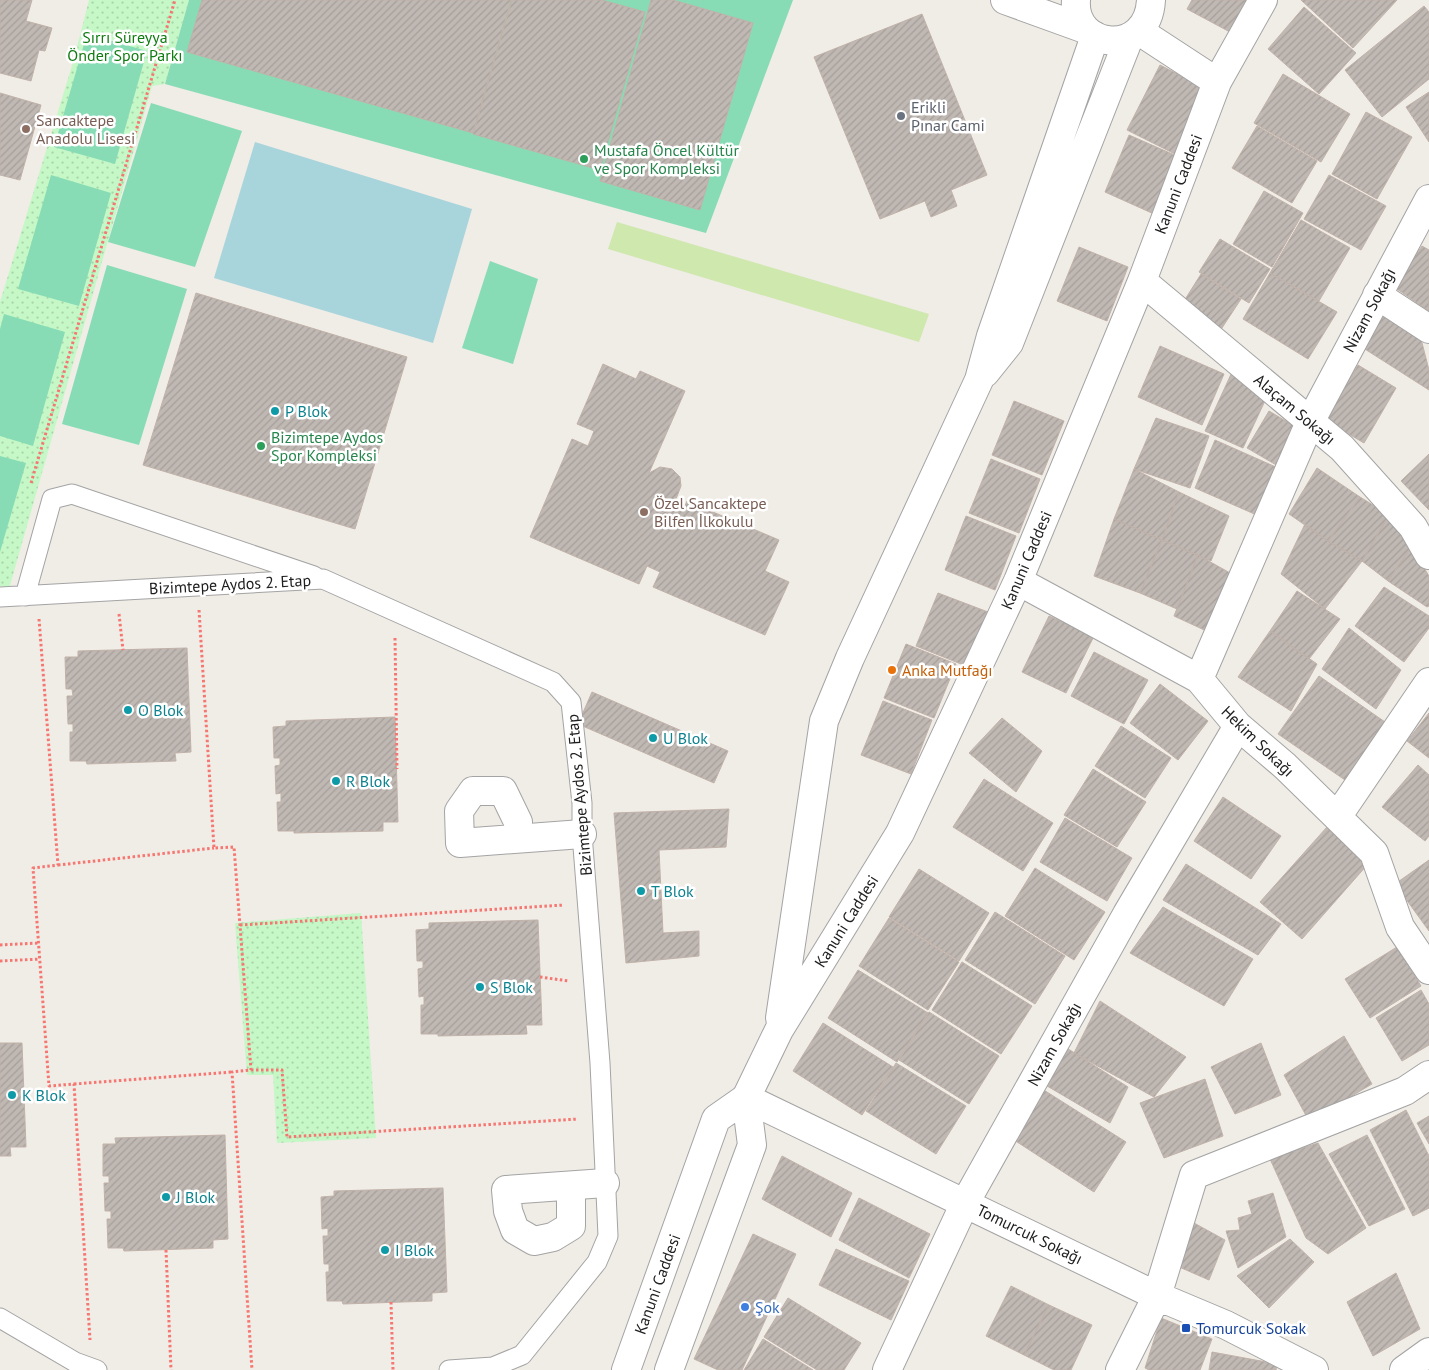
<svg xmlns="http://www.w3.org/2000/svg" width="1429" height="1370" font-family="'PT Sans',sans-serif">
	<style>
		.park { fill: url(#park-dots) }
		.garden { fill: #cee8ae }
		.pitch { fill: #87dcb6 }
		.water { fill: #a8d4dc }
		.building { fill: url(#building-hatch); stroke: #c1b2a9 }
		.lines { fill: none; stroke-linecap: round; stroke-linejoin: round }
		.service-casing { stroke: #a4a4a4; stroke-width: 21 }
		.minor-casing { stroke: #a4a4a4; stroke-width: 30 }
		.tertiary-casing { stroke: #a4a4a4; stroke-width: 30 }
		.path { stroke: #f67671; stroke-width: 3; stroke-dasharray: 2.5 2.5; stroke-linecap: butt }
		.service { stroke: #fff; stroke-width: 19 }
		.minor { stroke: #fff; stroke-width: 28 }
		.tertiary { stroke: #fff; stroke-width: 28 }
		.worship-dot { fill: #6b7280; stroke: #fff; stroke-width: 2 }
		.education-dot { fill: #8d6e63; stroke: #fff; stroke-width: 2 }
		.leisure-dot { fill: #2e9e5b; stroke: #fff; stroke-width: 2 }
		.culture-dot { fill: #0f9aa8; stroke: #fff; stroke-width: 2 }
		.food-dot { fill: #e8710a; stroke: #fff; stroke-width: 2 }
		.shop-dot { fill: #3f7fe0; stroke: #fff; stroke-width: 2 }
		.transit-dot { fill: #1a4fb4; stroke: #fff; stroke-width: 2 }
		.labels { text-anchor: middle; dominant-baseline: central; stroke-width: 5; stroke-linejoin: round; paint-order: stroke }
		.park-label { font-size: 16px; fill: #0f7c11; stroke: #fff }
		.worship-label { font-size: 16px; fill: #5b616d; stroke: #fff; text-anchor: start }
		.education-label { font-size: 16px; fill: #785e54; stroke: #fff; text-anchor: start }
		.leisure-label { font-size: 16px; fill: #27864d; stroke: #fff; text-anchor: start }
		.street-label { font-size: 16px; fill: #202020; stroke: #fff }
		.culture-label { font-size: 16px; fill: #0d838f; stroke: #fff; text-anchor: start }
		.food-label { font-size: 16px; fill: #c56008; stroke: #fff; text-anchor: start }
		.shop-label { font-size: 16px; fill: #366cbe; stroke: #fff; text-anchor: start }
		.transit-label { font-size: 16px; fill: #164399; stroke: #fff; text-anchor: start }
	</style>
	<defs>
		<pattern id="park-dots" width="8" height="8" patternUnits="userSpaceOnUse" patternTransform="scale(1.25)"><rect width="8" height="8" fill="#c5f8c6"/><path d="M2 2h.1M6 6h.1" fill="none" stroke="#a9d4aa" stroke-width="1.8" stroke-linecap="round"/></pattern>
		<pattern id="building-hatch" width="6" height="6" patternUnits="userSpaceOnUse" patternTransform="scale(1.25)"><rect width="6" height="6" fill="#c0b8b3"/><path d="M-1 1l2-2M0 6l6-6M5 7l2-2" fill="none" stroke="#a59e9a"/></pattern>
	</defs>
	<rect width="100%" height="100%" fill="#f0ece6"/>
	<!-- park -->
	<path class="park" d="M 89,0 L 189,0 L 165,84 L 152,86 L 9,589 L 0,586 L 0,302 L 74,59 Z
		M 361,913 L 376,1138 L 277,1143 L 273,1075 L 247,1075 L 235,923 Z"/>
	<!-- garden -->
	<path class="garden" d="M 617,222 L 929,314 L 919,342 L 608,249 Z"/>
	<!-- pitch -->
	<path class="pitch" d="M 189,0 L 793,0 L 706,233 L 165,84 Z
		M 87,34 L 147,51 L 115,164 L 54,147 Z
		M 151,103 L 242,131 L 195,267 L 108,242 Z
		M 51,175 L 111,193 L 79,306 L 18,289 Z
		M 490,261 L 538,279 L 513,364 L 462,348 Z
		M 107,265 L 187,289 L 139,445 L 62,424 Z
		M 4,314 L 65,332 L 33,446 L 0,436 L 0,329 Z
		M 0,456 L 26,463 L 0,552 Z"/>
	<!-- water -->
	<path class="water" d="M 255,142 L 472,209 L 433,343 L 214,278 Z"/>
	<!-- building -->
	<path class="building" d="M 0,0 L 32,0 L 26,21 L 52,28 L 45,51 L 39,50 L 31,81 L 0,73 Z
		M 202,0 L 511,0 L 473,133 L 187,52 Z
		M 512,0 L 602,0 L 645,12 L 600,170 L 473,134 Z
		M 651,0 L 673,0 L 753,23 L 700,210 L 600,181 Z
		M 1192,0 L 1247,0 L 1230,32 L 1187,9 Z
		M 1301,0 L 1397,0 L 1353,48 Z
		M 1424,6 L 1429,12 L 1429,79 L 1382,117 L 1345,70 Z
		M 1304,7 L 1356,53 L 1319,94 L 1268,49 Z
		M 922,14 L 987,175 L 951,190 L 957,206 L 931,217 L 925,201 L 880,219 L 814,57 Z
		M 1160,65 L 1210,91 L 1177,155 L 1127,130 Z
		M 1283,74 L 1350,114 L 1321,162 L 1254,123 Z
		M 1429,92 L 1429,142 L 1406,107 Z
		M 0,93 L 41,105 L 20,180 L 0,175 Z
		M 1366,112 L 1412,137 L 1377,199 L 1332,174 Z
		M 1257,126 L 1317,161 L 1292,203 L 1232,168 Z
		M 1129,135 L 1179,157 L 1154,214 L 1105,192 Z
		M 1329,175 L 1386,206 L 1361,250 L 1304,219 Z
		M 1264,191 L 1303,213 L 1272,267 L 1233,244 Z
		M 1301,220 L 1350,248 L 1319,301 L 1270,273 Z
		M 1220,239 L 1270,269 L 1249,303 L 1199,272 Z
		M 1422,246 L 1429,250 L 1429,311 L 1394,287 Z
		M 1079,247 L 1128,267 L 1107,321 L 1057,301 Z
		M 1270,273 L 1337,312 L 1308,359 L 1243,319 Z
		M 1201,274 L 1241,299 L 1218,334 L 1179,309 Z
		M 196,293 L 407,357 L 355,529 L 143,465 Z
		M 1379,310 L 1421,339 L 1429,370 L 1429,390 L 1357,344 Z
		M 1160,346 L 1224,374 L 1202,425 L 1138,397 Z
		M 603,364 L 636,379 L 640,371 L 685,391 L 649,473 L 660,467 L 672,469 L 680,477 L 681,486 L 674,504 L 684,508 L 687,501 L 779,540 L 765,571 L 789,582 L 765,635 L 653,587 L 660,572 L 647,566 L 639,584 L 530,537 L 572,439 L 588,446 L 594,431 L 577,424 Z
		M 1358,365 L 1396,388 L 1364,443 L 1325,420 Z
		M 1232,372 L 1270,390 L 1243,448 L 1205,431 Z
		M 1014,401 L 1064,421 L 1042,475 L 992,455 Z
		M 1269,411 L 1299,429 L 1278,466 L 1247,448 Z
		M 1156,418 L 1209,436 L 1190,488 L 1134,469 Z
		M 1215,440 L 1278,468 L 1259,516 L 1195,488 Z
		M 1429,454 L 1429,510 L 1401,481 Z
		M 991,459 L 1040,479 L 1019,533 L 969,513 Z
		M 1317,468 L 1360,497 L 1328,541 L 1289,514 Z
		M 1134,469 L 1179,492 L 1162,540 L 1114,519 Z
		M 1179,492 L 1229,516 L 1211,561 L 1162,540 Z
		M 1360,497 L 1389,515 L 1362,561 L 1328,541 Z
		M 1389,515 L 1411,547 L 1388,581 L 1362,561 Z
		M 966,516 L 1016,536 L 995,590 L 945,570 Z
		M 1114,519 L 1162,540 L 1140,593 L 1094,576 Z
		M 1305,524 L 1328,541 L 1362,561 L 1325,609 L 1281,574 Z
		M 1162,540 L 1198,555 L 1177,609 L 1140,593 Z
		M 1411,547 L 1429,576 L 1429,606 L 1427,607 L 1388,581 Z
		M 1198,555 L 1239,578 L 1213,634 L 1174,616 Z
		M 1384,587 L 1429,616 L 1429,628 L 1404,662 L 1355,626 Z
		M 1297,591 L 1340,619 L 1309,659 L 1270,631 Z
		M 938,593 L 988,612 L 966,666 L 916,646 Z
		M 1049,616 L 1094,636 L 1066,693 L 1022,672 Z
		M 1349,628 L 1401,670 L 1376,709 L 1322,669 Z
		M 1270,631 L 1317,664 L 1291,711 L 1238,677 Z
		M 906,644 L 956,664 L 934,718 L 884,698 Z
		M 187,648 L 191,752 L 175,753 L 176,761 L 87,764 L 86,761 L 70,761 L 70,732 L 73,732 L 73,724 L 68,724 L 67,696 L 73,696 L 72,689 L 66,689 L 65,657 L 78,657 L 78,651 Z
		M 1094,652 L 1148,680 L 1124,724 L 1071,696 Z
		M 1319,676 L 1385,722 L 1345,780 L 1278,734 Z
		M 1160,684 L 1208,721 L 1178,760 L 1130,723 Z
		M 592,692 L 728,751 L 714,783 L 578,724 Z
		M 883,701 L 932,720 L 911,774 L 861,755 Z
		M 1429,713 L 1429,758 L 1407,741 Z
		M 395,717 L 398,822 L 383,822 L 383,831 L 294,833 L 294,831 L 278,831 L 277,802 L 281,802 L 281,793 L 276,794 L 275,766 L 280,765 L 280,758 L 274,758 L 273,727 L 286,726 L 286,721 Z
		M 1002,718 L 1042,751 L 1016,792 L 969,753 Z
		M 1121,726 L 1171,758 L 1145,798 L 1095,766 Z
		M 1418,765 L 1429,775 L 1429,836 L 1425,841 L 1382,807 Z
		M 1093,769 L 1146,802 L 1117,847 L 1064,815 Z
		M 984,779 L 1053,823 L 1023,871 L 953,827 Z
		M 1223,797 L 1281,836 L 1251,879 L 1194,841 Z
		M 729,809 L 726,847 L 659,850 L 663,933 L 699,931 L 699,956 L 626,963 L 614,813 Z
		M 1065,818 L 1132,858 L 1107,901 L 1040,862 Z
		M 1327,827 L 1368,864 L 1302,939 L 1260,902 Z
		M 1429,860 L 1429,931 L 1395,884 Z
		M 1186,864 L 1281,924 L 1258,955 L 1163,900 Z
		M 1035,868 L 1105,912 L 1074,960 L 1005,916 Z
		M 919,869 L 989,913 L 959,961 L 889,917 Z
		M 1163,907 L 1253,959 L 1224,1006 L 1130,953 Z
		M 995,912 L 1065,956 L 1035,1004 L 965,960 Z
		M 889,918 L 959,962 L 928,1010 L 859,966 Z
		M 538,920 L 542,1025 L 526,1025 L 527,1034 L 438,1036 L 438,1034 L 421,1034 L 421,1005 L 424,1005 L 424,996 L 419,997 L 418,969 L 423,968 L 423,961 L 417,961 L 416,930 L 429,929 L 429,923 Z
		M 1397,947 L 1421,986 L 1370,1018 L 1345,979 Z
		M 962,962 L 1032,1006 L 1001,1054 L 932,1010 Z
		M 858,970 L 928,1013 L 897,1062 L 828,1018 Z
		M 1421,990 L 1429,1004 L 1429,1045 L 1402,1061 L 1376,1018 Z
		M 1100,1001 L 1186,1057 L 1154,1097 L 1074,1053 Z
		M 929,1012 L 999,1056 L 969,1104 L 899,1060 Z
		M 823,1023 L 893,1067 L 862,1115 L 793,1071 Z
		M 1344,1036 L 1372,1084 L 1309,1121 L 1284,1075 Z
		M 0,1043 L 22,1043 L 26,1147 L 10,1147 L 11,1156 L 0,1156 Z
		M 1261,1043 L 1281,1095 L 1235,1114 L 1211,1067 Z
		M 1062,1045 L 1128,1087 L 1110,1123 L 1042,1083 Z
		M 896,1063 L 966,1106 L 936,1154 L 866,1111 Z
		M 1205,1079 L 1223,1136 L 1164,1158 L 1140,1103 Z
		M 1039,1087 L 1126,1142 L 1094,1192 L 1011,1138 Z
		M 1406,1110 L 1429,1156 L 1429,1208 L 1413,1216 L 1370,1130 Z
		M 1429,1116 L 1429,1144 L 1417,1123 Z
		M 225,1135 L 228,1239 L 213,1240 L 213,1248 L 124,1251 L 123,1248 L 108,1248 L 107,1219 L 111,1219 L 111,1211 L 105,1211 L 104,1183 L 109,1183 L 109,1176 L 103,1176 L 103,1144 L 116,1144 L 115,1138 Z
		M 1367,1135 L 1405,1209 L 1369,1226 L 1329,1154 Z
		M 1318,1143 L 1366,1228 L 1328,1254 L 1306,1238 L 1270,1159 Z
		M 782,1156 L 852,1193 L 831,1237 L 762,1199 Z
		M 443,1188 L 447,1292 L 432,1293 L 432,1301 L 343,1304 L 342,1301 L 327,1301 L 326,1272 L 329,1272 L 329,1264 L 324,1264 L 323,1236 L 328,1236 L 328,1228 L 322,1229 L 321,1197 L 334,1196 L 334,1191 Z
		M 1273,1193 L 1286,1237 L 1238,1268 L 1226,1231 L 1240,1230 L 1238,1218 L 1252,1214 L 1248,1201 Z
		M 859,1198 L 930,1234 L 909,1278 L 839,1240 Z
		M 1194,1223 L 1225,1240 L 1209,1280 L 1177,1266 Z
		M 753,1234 L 796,1254 L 742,1370 L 718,1370 L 694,1359 Z
		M 1290,1239 L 1314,1262 L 1269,1308 L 1237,1276 Z
		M 836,1249 L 909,1281 L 891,1320 L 819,1285 Z
		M 1396,1273 L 1420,1329 L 1373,1356 L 1347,1302 Z
		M 1011,1286 L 1049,1305 L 1024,1355 L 986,1336 Z
		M 788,1298 L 861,1343 L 844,1370 L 817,1370 L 764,1337 Z
		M 1049,1305 L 1092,1325 L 1071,1370 L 1054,1370 L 1024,1355 Z
		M 1161,1318 L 1212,1339 L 1200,1370 L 1149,1370 L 1145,1368 Z
		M 763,1339 L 813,1370 L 744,1370 Z
		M 1212,1352 L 1277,1364 L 1276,1370 L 1209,1370 Z"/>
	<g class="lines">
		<defs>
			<path id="service" d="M 25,596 L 52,499 L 72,494 L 314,576
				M 0,597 L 323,579 L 553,682 L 571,702 L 582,803 L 582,834 L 600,1063 L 608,1236 L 597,1262 L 522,1355 L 493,1367 L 449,1370
				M 0,1318 L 75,1362 L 97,1370"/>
			<path id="minor" d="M 1263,0 L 1217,82 L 1142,281 L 1018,581 L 900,833 L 779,1030 L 746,1098 L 1157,1296 L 1226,1325 L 1314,1370
				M 1139,31 L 1217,82
				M 1142,281 L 1342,448 L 1413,527 L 1429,555
				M 1377,295 L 1429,329
				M 985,373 L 1009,343 L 1129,38
				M 1018,581 L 1199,679 L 1238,726 L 1285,766 L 1374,853 L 1400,927 L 1429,970
				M 1199,679 L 1310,422 L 1429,199
				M 1337,817 L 1429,682
				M 518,822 L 503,791 L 473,791 L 459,811 L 460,843 L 582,834
				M 780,1018 L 824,721 L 850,658 L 979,380 L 991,336 L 1095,36
				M 571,1198 L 571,1226 L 553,1237 L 534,1241 L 515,1230 L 508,1211 L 506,1190 L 605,1183
				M 887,1370 L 965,1203 L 1127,914 L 1238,726
				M 1120,1370 L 1157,1296 L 1194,1175 L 1405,1091 L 1429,1075
				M 1404,1370 L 1429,1352"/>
			<path id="tertiary" d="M 1005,0 L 1085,29
				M 1076,0 C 1072,50 1148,58 1151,0
				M 626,1370 L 716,1119 L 746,1098 L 752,1145 L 669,1370"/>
		</defs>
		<!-- service casing -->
		<use href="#service" class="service-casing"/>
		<!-- minor casing -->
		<use href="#minor" class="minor-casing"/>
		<!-- tertiary casing -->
		<use href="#tertiary" class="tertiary-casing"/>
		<!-- path -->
		<path class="path" d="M 31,483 L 175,0
			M 199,610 L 214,848 L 234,847 L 251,1070 L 232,1072 L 252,1370
			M 119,614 L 123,650
			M 39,619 L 58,865 L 33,868 L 49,1086 L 74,1084 L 90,1340
			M 395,638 L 397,769
			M 58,865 L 214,848
			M 240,925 L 564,905
			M 0,945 L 39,943
			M 0,961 L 40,959
			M 540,977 L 569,981
			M 251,1070 L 282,1070 L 287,1137 L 578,1119
			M 74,1084 L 232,1072
			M 166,1250 L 171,1370
			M 391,1302 L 393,1370"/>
		<!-- service -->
		<use href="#service" class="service"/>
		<!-- minor -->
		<use href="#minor" class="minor"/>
		<!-- tertiary -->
		<use href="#tertiary" class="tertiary"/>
	</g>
	<!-- markers -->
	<circle class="worship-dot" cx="901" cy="116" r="5"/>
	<g class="education-dot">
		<circle cx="26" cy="129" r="5"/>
		<circle cx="644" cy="512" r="5"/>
	</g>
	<g class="leisure-dot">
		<circle cx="584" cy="159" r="5"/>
		<circle cx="261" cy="446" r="5"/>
	</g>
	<g class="culture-dot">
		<circle cx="275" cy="411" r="5"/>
		<circle cx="128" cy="710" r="5"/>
		<circle cx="653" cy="738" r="5"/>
		<circle cx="336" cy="781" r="5"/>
		<circle cx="641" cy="891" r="5"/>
		<circle cx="480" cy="987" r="5"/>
		<circle cx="12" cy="1095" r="5"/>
		<circle cx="166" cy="1197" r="5"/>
		<circle cx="385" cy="1250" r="5"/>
	</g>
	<circle class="food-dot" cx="892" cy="670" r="5"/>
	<circle class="shop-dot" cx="745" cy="1307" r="5"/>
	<rect class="transit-dot" x="1181" y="1323" width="10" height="10" rx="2.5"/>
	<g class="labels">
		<!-- park labels -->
		<g class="park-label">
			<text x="125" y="37">Sırrı Süreyya<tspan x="125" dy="18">Önder Spor Parkı</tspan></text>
		</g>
		<!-- worship labels -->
		<g class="worship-label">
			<text x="911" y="107">Erikli<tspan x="911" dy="18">Pınar Cami</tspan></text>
		</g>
		<!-- education labels -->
		<g class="education-label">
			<text x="36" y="120">Sancaktepe<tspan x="36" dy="18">Anadolu Lisesi</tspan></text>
			<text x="654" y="503">Özel Sancaktepe<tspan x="654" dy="18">Bilfen İlkokulu</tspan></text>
		</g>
		<!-- leisure labels -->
		<g class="leisure-label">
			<text x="594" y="150">Mustafa Öncel Kültür<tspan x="594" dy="18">ve Spor Kompleksi</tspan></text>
			<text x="271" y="437">Bizimtepe Aydos<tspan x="271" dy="18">Spor Kompleksi</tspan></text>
		</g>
		<!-- street labels -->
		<g class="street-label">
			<text transform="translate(1178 184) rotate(-69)">Kanuni Caddesi</text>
			<text transform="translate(1369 310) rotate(-62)">Nizam Sokağı</text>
			<text transform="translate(1295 409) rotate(40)">Alaçam Sokağı</text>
			<text transform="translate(1026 560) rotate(-67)">Kanuni Caddesi</text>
			<text transform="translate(230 584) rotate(-3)">Bizimtepe Aydos 2. Etap</text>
			<text transform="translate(1258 741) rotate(44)">Hekim Sokağı</text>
			<text transform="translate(579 795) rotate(-95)">Bizimtepe Aydos 2. Etap</text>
			<text transform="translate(846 921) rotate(-58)">Kanuni Caddesi</text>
			<text transform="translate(1054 1044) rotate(-61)">Nizam Sokağı</text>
			<text transform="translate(1030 1234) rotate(26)">Tomurcuk Sokağı</text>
			<text transform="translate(657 1284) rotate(-70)">Kanuni Caddesi</text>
		</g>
		<!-- culture labels -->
		<g class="culture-label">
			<text x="285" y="411">P Blok</text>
			<text x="138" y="710">O Blok</text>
			<text x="663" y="738">U Blok</text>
			<text x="346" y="781">R Blok</text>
			<text x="651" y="891">T Blok</text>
			<text x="490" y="987">S Blok</text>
			<text x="22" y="1095">K Blok</text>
			<text x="176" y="1197">J Blok</text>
			<text x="395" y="1250">I Blok</text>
		</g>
		<!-- food labels -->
		<g class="food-label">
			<text x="902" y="670">Anka Mutfağı</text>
		</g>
		<!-- shop labels -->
		<g class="shop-label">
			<text x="755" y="1307">Şok</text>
		</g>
		<!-- transit labels -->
		<g class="transit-label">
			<text x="1196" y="1328">Tomurcuk Sokak</text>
		</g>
	</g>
</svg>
